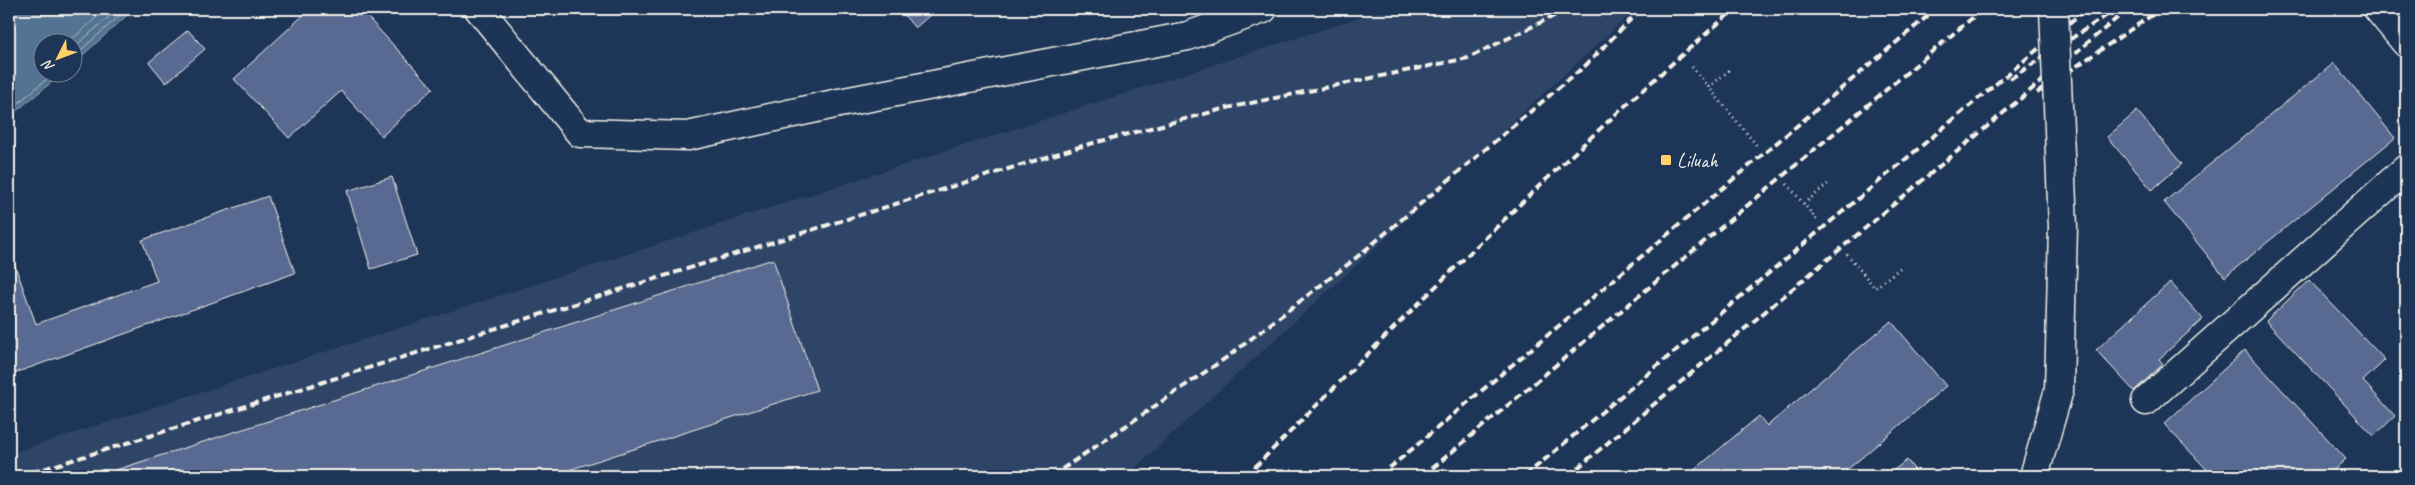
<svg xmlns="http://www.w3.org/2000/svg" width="2415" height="485" font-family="Caveat,sans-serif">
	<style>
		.built { fill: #2f4568 }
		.water { fill: #527392; stroke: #93a5b4 }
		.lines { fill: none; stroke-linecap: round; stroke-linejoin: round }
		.shore { stroke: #b3bfc6; stroke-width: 1 }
		.building { fill: #586a91; stroke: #f4f1e8 }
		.street-casing { stroke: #f4f1e8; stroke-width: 31 }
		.path { stroke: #f4f1e8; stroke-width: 3; stroke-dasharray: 1 4; stroke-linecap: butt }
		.street { stroke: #1d3557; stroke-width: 28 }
		.rail { stroke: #f4f1e8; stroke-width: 4; stroke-dasharray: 8 4; stroke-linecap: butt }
		.secondary-bridge-casing { stroke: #f4f1e8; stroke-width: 31; stroke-linecap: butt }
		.secondary-bridge { stroke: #1d3557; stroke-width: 28 }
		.poi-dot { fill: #ffd166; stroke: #1d3557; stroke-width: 2 }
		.labels { text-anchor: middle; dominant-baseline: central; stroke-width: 4; stroke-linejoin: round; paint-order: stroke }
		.poi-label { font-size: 20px; fill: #f4f1e8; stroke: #1d3557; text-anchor: start }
	</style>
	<rect width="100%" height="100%" fill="#1d3557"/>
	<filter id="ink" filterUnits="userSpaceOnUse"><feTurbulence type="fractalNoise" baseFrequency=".02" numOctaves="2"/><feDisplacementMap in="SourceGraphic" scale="10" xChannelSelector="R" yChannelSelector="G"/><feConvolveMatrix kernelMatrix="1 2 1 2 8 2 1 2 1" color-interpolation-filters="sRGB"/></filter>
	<g filter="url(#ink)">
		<!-- built -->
		<path class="built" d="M 1386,9 L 1636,9 L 1126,476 L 9,476 L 9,454 Z"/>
		<!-- water -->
		<path class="water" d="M 9,9 L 134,9 L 73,64 L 72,42 L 42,42 L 42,72 L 63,73 L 9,117 Z"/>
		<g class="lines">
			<!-- shore -->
			<path class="shore" d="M 69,42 L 106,9
				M 72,49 L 118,9
				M 72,58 L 127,9
				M 9,111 L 55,72"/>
		</g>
		<!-- building -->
		<path class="building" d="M 310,9 L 360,9 L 433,88 L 382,136 L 341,91 L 289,138 L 234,79 Z
			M 899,9 L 937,9 L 915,28 Z
			M 188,30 L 205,49 L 166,83 L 149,62 Z
			M 2334,63 L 2395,138 L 2225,277 L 2164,202 Z
			M 2137,111 L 2182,164 L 2152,190 L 2107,137 Z
			M 392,177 L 417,255 L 371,269 L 347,191 Z
			M 268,196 L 295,273 L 15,373 L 9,356 L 9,249 L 36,324 L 157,281 L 142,240 Z
			M 773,259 L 817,390 L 550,476 L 97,476 Z
			M 2309,280 L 2385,360 L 2363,381 L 2395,416 L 2374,436 L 2266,321 Z
			M 2170,282 L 2203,319 L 2159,359 L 2163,364 L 2134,391 L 2096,350 Z
			M 1891,321 L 1946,386 L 1840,476 L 1687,476 L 1759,416 L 1767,426 Z
			M 2245,350 L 2346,459 L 2327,476 L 2213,476 L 2164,424 Z
			M 1907,460 L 1919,476 L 1886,476 Z
			M 2370,469 L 2377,476 L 2362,476 Z"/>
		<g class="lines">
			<defs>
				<path id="street" d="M 479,9 L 580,133 L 688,136 L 839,103 L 1188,36 L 1263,9
					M 2378,9 L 2406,43
					M 2146,401 L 2406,169"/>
			</defs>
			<!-- street casing -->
			<use href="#street" class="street-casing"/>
			<!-- path -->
			<path class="path" d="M 1692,67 L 1758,147
				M 1709,87 L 1732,68
				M 1787,184 L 1818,221
				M 1804,204 L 1829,183
				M 1847,254 L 1875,288 L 1900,268"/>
			<!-- street -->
			<use href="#street" class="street"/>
			<!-- rail -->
			<path class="rail" d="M 2010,79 L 2116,9
				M 2037,93 L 2161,9
				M 21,476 L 1082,146 L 1227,108 L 1468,58 L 1568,9
				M 1052,476 L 1230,355 L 1351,262 L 1586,65 L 1641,9
				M 1246,476 C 1405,317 1563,155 1735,9
				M 1380,476 L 1936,9
				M 1423,476 L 1983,9
				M 1525,476 L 2086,9
				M 1568,476 L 2128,9"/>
			<defs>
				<path id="secondary-bridge" d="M 2034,476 L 2059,390 L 2063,227 L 2054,9"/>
			</defs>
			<!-- secondary-bridge casing -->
			<use href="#secondary-bridge" class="secondary-bridge-casing"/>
			<!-- secondary-bridge -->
			<use href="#secondary-bridge" class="secondary-bridge"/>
		</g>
	</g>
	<!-- markers -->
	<rect class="poi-dot" x="1660" y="154" width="12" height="12" rx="2.5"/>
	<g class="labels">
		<!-- poi labels -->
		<g class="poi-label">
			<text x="1677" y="160">Liluah</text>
		</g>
	</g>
	<!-- margin -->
	<rect width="2415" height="485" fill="none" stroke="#1d3557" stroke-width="30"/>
	<rect x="15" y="15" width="2385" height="455" fill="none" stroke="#f4f1e8" stroke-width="2" filter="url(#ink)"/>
	<!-- north arrow -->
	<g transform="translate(58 58) rotate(228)"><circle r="24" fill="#1d3557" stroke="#738091"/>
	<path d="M0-4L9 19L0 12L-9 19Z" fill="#ffd166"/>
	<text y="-8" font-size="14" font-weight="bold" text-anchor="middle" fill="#f4f1e8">N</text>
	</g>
</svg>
